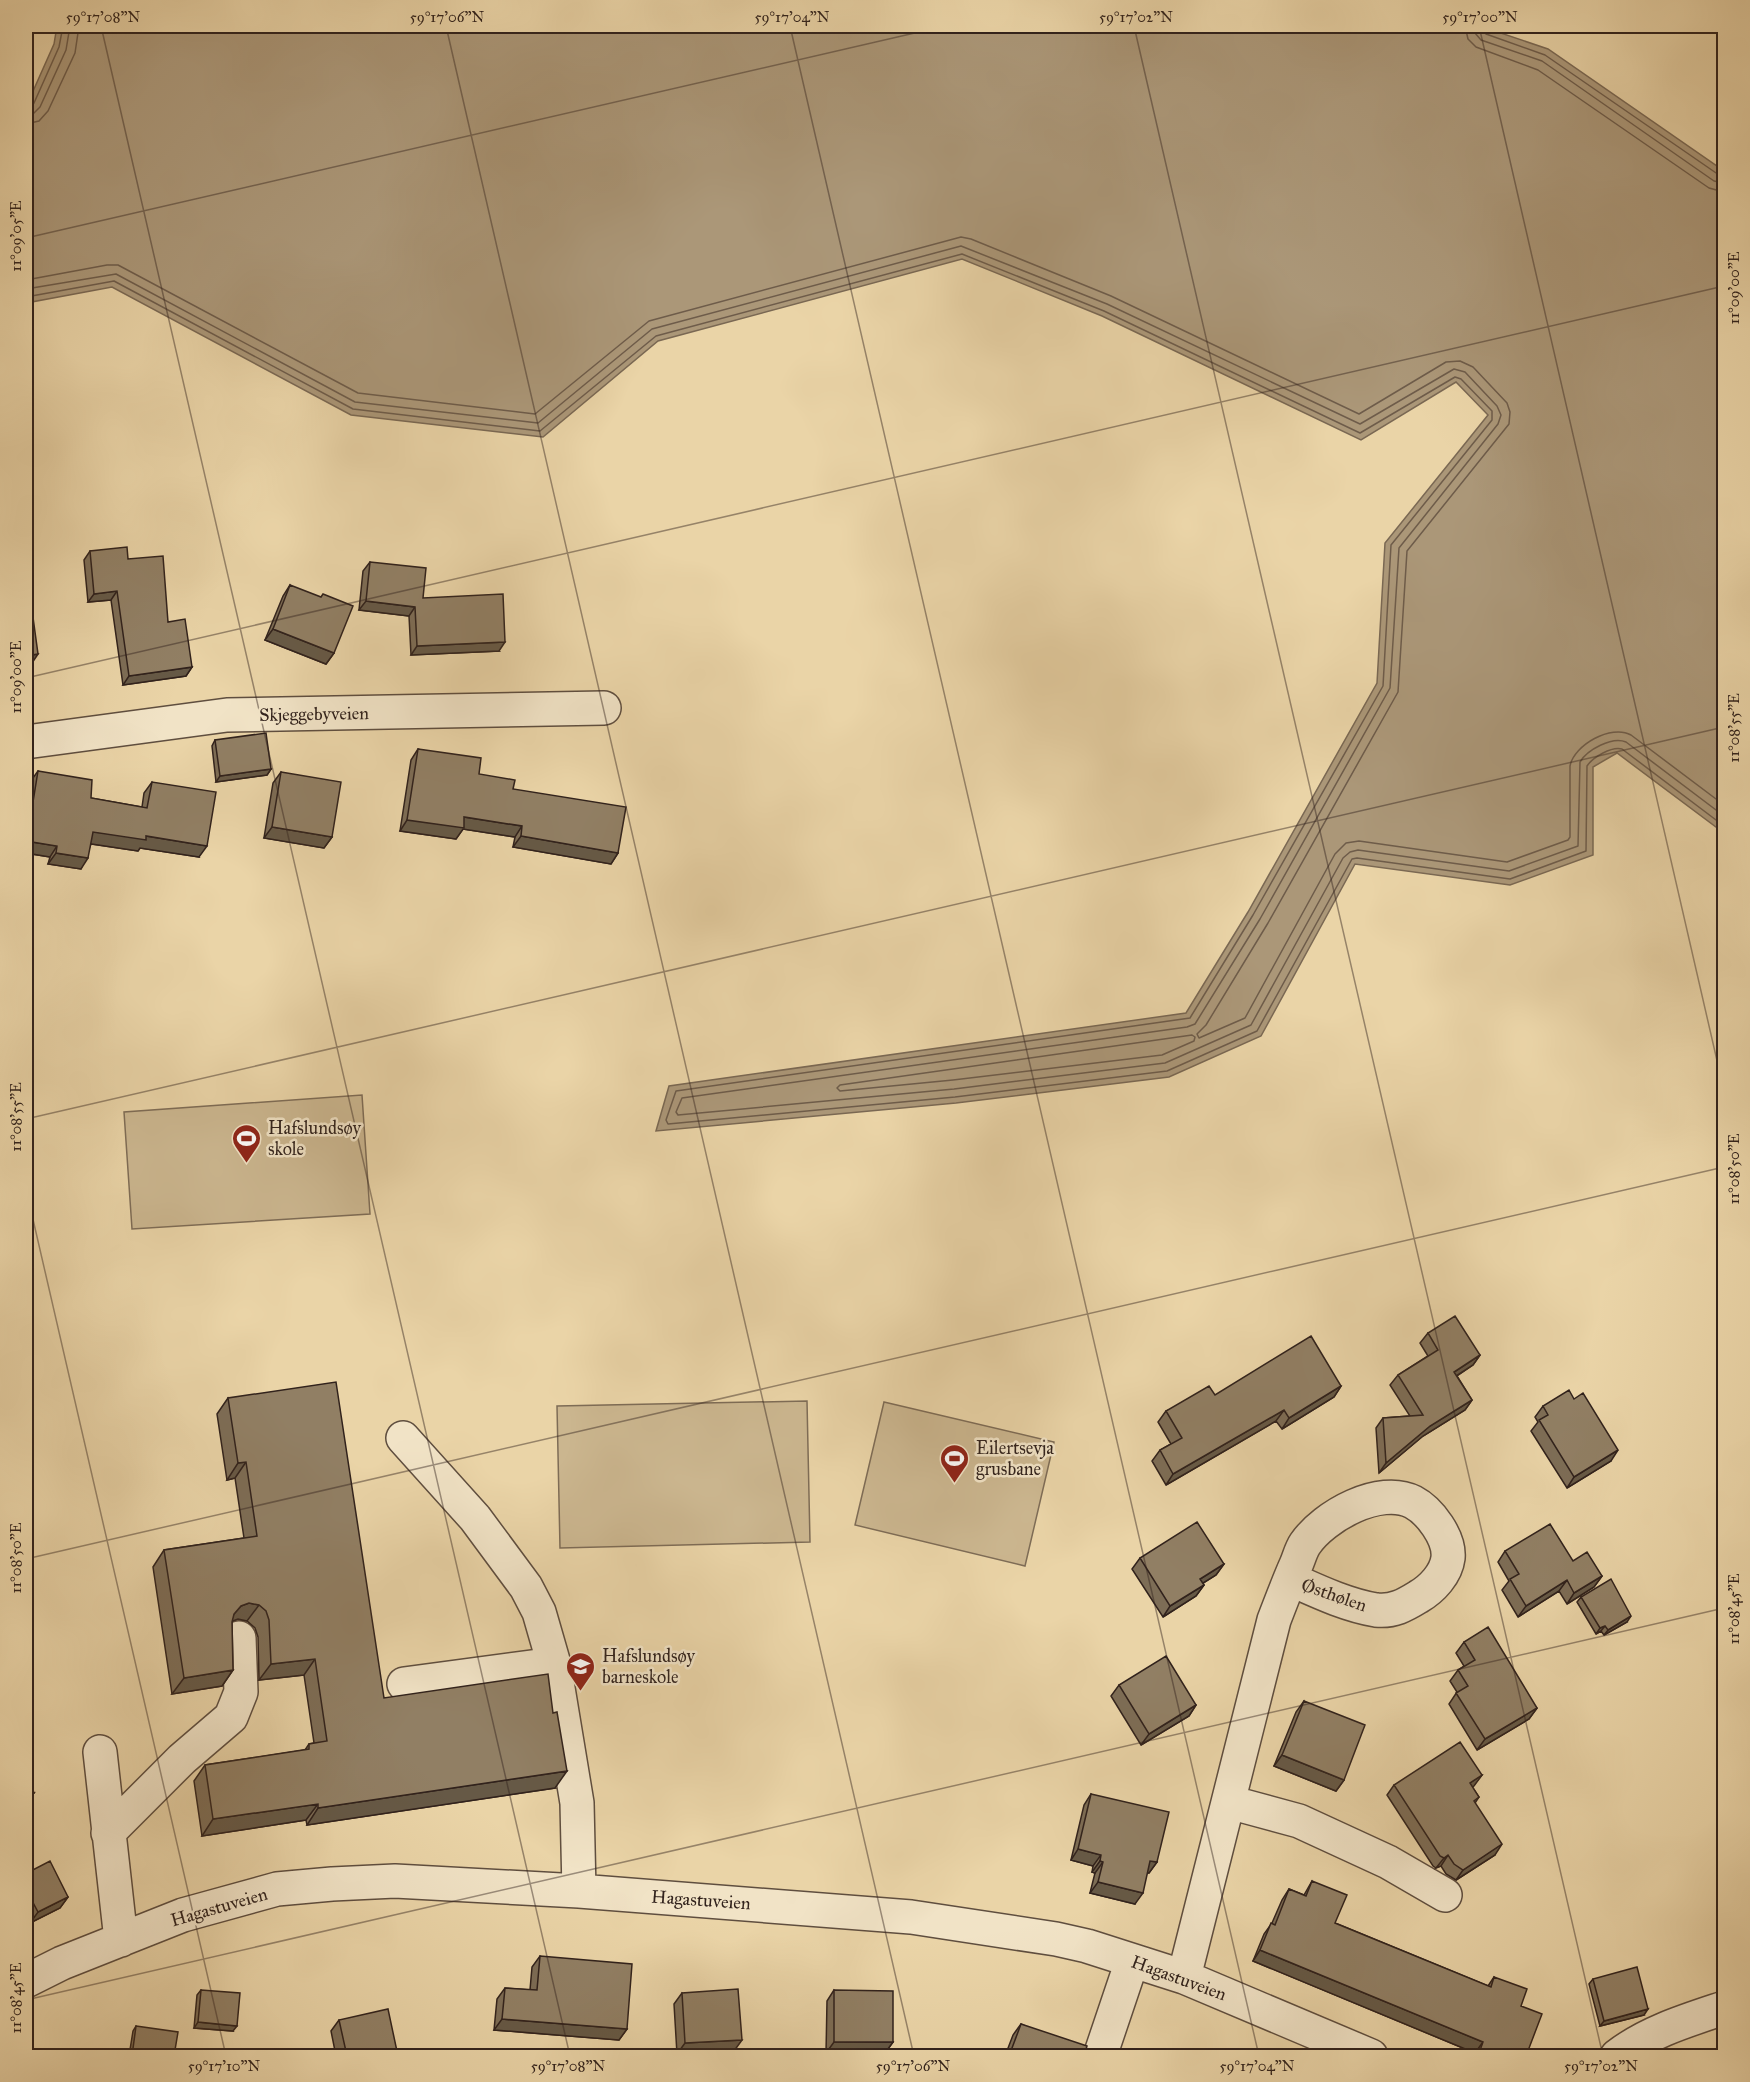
<svg xmlns="http://www.w3.org/2000/svg" width="1750" height="2082" font-family="'IM FELL Great Primer',serif">
	<style>
		.green { fill: #cbb68f; stroke: #7e6c56; stroke-width: 1.5 }
		.water { fill: #ab9778; stroke: #7a6853; stroke-width: 1.5 }
		.lines { fill: none; stroke-linecap: round; stroke-linejoin: round }
		.shore { stroke: #6e5c4a; stroke-width: 1.5 }
		.minor-casing { stroke: #5f4e3f; stroke-width: 36 }
		.minor { stroke: #f1e3c6; stroke-width: 33 }
		.wall { fill: #7d6d56; stroke: #31221c; stroke-width: 1.5 }
		.shaded-wall { fill: #665946; stroke: #31221c; stroke-width: 1.5 }
		.building { fill: #917f64; stroke: #31221c; stroke-width: 1.5 }
		.ticks { fill: none; stroke: #31221c; stroke-width: 1.5; stroke-opacity: 0.45 }
		.labels { text-anchor: middle; dominant-baseline: central; stroke-width: 5; stroke-linejoin: round; paint-order: stroke }
		.street-label { font-size: 18px; fill: #31221c; stroke: #f1e3c6 }
		.poi-label { font-size: 18px; fill: #31221c; stroke: #f1e3c6; text-anchor: start }
		.neatline { fill: none; stroke: #31221c; stroke-width: 2 }
		.ticks-label { font-size: 15px; text-anchor: middle; fill: #31221c }
	</style>
	<rect width="100%" height="100%" fill="#ead4a7"/>
	<filter id="stains"><feTurbulence type="fractalNoise" baseFrequency=".00333" numOctaves="4"/><feColorMatrix values="0 0 0 0 .2 0 0 0 0 .09 0 0 0 0 .02 0 0 0 .5 -.17"/></filter>
	<radialGradient id="worn" r=".72"><stop offset=".6" stop-color="#630" stop-opacity="0"/><stop offset="1" stop-color="#630" stop-opacity=".3"/></radialGradient>
	<!-- green -->
	<path class="green" d="M 362,1095 L 370,1214 L 132,1229 L 124,1112 Z
		M 807,1401 L 810,1542 L 560,1548 L 557,1406 Z
		M 884,1402 L 1054,1442 L 1025,1566 L 855,1525 Z"/>
	<!-- water -->
	<path class="water" d="M 57,26 L 1480,26 L 1548,49 L 1724,171 L 1724,833 L 1617,753 L 1593,767 L 1593,855 L 1510,885 L 1355,864 L 1261,1036 L 1169,1077 L 956,1103 L 656,1131 L 669,1086 L 1186,1013 L 1248,912 L 1377,683 L 1385,543 L 1488,415 L 1456,382 L 1361,440 L 1102,316 L 962,259 L 658,341 L 543,437 L 351,415 L 112,287 L 26,303 L 26,107 L 54,44 Z"/>
	<g class="lines">
		<!-- shore -->
		<path class="shore" d="M 1465,26 L 1468,39 L 1476,47 L 1538,70 L 1709,188 L 1724,192
			M 1474,26 L 1475,33 L 1481,40 L 1542,61 L 1714,181 L 1724,183
			M 1482,26 L 1483,31 L 1486,34 L 1545,55 L 1719,175 L 1724,176
			M 26,107 L 31,107 L 34,103 L 59,47 L 63,26
			M 26,115 L 34,113 L 40,107 L 66,50 L 70,26
			M 26,124 L 39,121 L 48,111 L 75,53 L 79,26
			M 26,280 L 107,265 L 118,265 L 358,393 L 535,414 L 649,321 L 961,237 L 971,239 L 1111,296 L 1359,414 L 1446,362 L 1460,361 L 1473,367 L 1507,403 L 1510,412 L 1509,424 L 1407,551 L 1398,692 L 1268,923 L 1206,1025 L 1197,1034 L 1199,1038 L 1245,1018 L 1335,854 L 1346,843 L 1359,841 L 1507,862 L 1568,840 L 1570,837 L 1570,766 C 1574,745 1611,724 1631,735 L 1724,805
			M 26,289 L 116,274 L 355,402 L 538,423 L 652,329 L 961,246 L 1107,304 L 1360,424 L 1454,369 L 1465,372 L 1497,406 L 1501,415 L 1498,424 L 1399,548 L 1390,688 L 1260,919 L 1195,1024 L 1187,1027 L 682,1098 L 676,1112 L 678,1115 L 954,1089 L 1165,1063 L 1251,1025 L 1343,858 L 1350,852 L 1358,850 L 1509,871 L 1578,846 L 1580,762 C 1587,750 1612,736 1626,742 L 1724,816
			M 26,297 L 114,281 L 353,409 L 540,431 L 656,336 L 962,254 L 1104,311 L 1360,433 L 1455,377 L 1461,379 L 1492,411 L 1492,420 L 1391,545 L 1383,686 L 1253,915 L 1190,1018 L 676,1091 L 666,1120 L 668,1124 L 955,1097 L 1167,1071 L 1257,1031 L 1352,859 L 1357,858 L 1510,879 L 1586,851 L 1587,766 C 1593,757 1612,746 1622,749 L 1724,826
			M 1192,1035 L 1195,1037 L 1194,1041 L 1162,1055 L 953,1080 L 840,1091 L 837,1088 L 840,1085 Z"/>
		<defs>
			<path id="minor" d="M 26,742 L 227,715 L 604,708
				M 403,1438 L 475,1518 L 526,1587 L 539,1612 L 554,1664 L 577,1803 L 579,1891
				M 404,1684 L 554,1664
				M 100,1752 L 121,1940
				M 1229,1802 L 1299,1821 L 1388,1862 L 1445,1895
				M 108,1833 L 182,1759 L 231,1717 L 241,1692 L 239,1638
				M 1184,1977 L 1274,1620 C 1281,1602 1288,1583 1296,1565 C 1299,1558 1301,1550 1305,1544 C 1324,1516 1380,1485 1413,1502 C 1430,1511 1450,1538 1448,1558 C 1446,1574 1432,1589 1418,1597 C 1405,1605 1393,1612 1376,1610 C 1346,1605 1317,1591 1290,1579
				M 26,1981 L 62,1963 L 183,1915 L 277,1889 L 332,1884 L 395,1881 L 579,1891 L 911,1917 L 1056,1939 L 1087,1946 L 1184,1977 L 1371,2056
				M 1100,2056 L 1132,1961
				M 1617,2056 C 1648,2032 1688,2020 1724,2008"/>
		</defs>
		<!-- minor casing -->
		<use href="#minor" class="minor-casing"/>
		<!-- minor -->
		<use href="#minor" class="minor"/>
	</g>
	<!-- wall -->
	<path class="wall" d="M 90,551 L 128,559 L 168,622 L 192,667 L 186,676 L 123,685 L 111,600 L 88,602 L 84,560 Z
		M 370,562 L 423,598 L 499,651 L 411,655 L 409,616 L 359,610 L 363,571 Z
		M 290,585 L 334,653 L 326,664 L 265,640 L 283,596 Z
		M 215,740 L 271,769 L 267,775 L 216,782 L 212,746 Z
		M 418,749 L 513,789 L 618,853 L 611,864 L 513,847 L 515,837 L 463,829 L 456,839 L 400,831 L 411,760 Z
		M 38,771 L 91,798 L 142,807 L 144,793 L 152,782 L 199,857 L 140,848 L 138,851 L 91,844 L 81,869 L 48,864 L 50,857 L 26,853 L 26,801 L 27,801 L 30,782 Z
		M 281,772 L 332,837 L 324,848 L 264,838 L 273,783 Z
		M 1428,1333 L 1480,1355 L 1473,1365 L 1457,1376 L 1472,1400 L 1465,1410 L 1423,1436 L 1379,1473 L 1376,1428 L 1383,1418 L 1410,1416 L 1390,1385 L 1398,1375 L 1428,1356 L 1420,1343 Z
		M 1341,1386 L 1334,1397 L 1282,1429 L 1276,1421 L 1166,1485 L 1152,1461 L 1160,1450 L 1171,1444 L 1158,1422 L 1166,1411 L 1215,1395 Z
		M 228,1398 L 384,1698 L 555,1788 L 307,1825 L 306,1820 L 202,1836 L 194,1781 L 205,1765 L 305,1750 L 309,1744 L 314,1743 L 304,1675 L 259,1680 L 258,1637 L 255,1628 L 247,1621 L 238,1619 L 232,1621 L 233,1670 L 222,1686 L 172,1694 L 153,1567 L 164,1550 L 244,1538 L 235,1478 L 227,1480 L 217,1414 Z
		M 1543,1406 L 1611,1461 L 1567,1488 L 1531,1431 L 1538,1422 L 1535,1417 Z
		M 1505,1551 L 1573,1561 L 1602,1576 L 1594,1587 L 1567,1604 L 1559,1591 L 1518,1617 L 1502,1590 L 1509,1581 L 1498,1562 Z
		M 1140,1558 L 1224,1564 L 1216,1575 L 1203,1583 L 1204,1585 L 1196,1596 L 1163,1617 L 1132,1569 Z
		M 1581,1597 L 1627,1622 L 1604,1635 L 1601,1631 L 1596,1634 L 1577,1602 Z
		M 1464,1642 L 1537,1708 L 1529,1719 L 1477,1750 L 1449,1704 L 1457,1692 L 1450,1681 L 1458,1670 L 1464,1666 L 1456,1653 Z
		M 1119,1685 L 1196,1705 L 1189,1716 L 1141,1745 L 1111,1696 Z
		M 1304,1701 L 1344,1780 L 1336,1791 L 1274,1766 L 1296,1712 Z
		M 1482,1775 L 1472,1787 L 1479,1797 L 1475,1803 L 1495,1855 L 1456,1880 L 1446,1874 L 1441,1866 L 1436,1868 L 1433,1866 L 1387,1795 L 1394,1785 Z
		M 1091,1794 L 1157,1862 L 1149,1873 L 1147,1873 L 1135,1904 L 1090,1893 L 1095,1873 L 1092,1872 L 1093,1866 L 1071,1860 L 1084,1805 Z
		M 26,1866 L 29,1872 L 68,1897 L 60,1908 L 30,1923 L 26,1914 Z
		M 1312,1881 L 1335,1923 L 1488,1986 L 1494,1977 L 1521,2006 L 1526,2056 L 1474,2056 L 1475,2053 L 1253,1961 L 1264,1934 L 1272,1923 L 1282,1900 L 1289,1889 L 1304,1895 Z
		M 540,1956 L 627,2029 L 619,2040 L 494,2030 L 497,1999 L 505,1988 L 530,1990 L 532,1967 Z
		M 1593,1979 L 1644,2015 L 1600,2026 L 1589,1984 Z
		M 201,1990 L 233,2031 L 194,2028 L 197,1995 Z
		M 834,1990 L 893,2042 L 885,2053 L 826,2053 L 827,2001 Z
		M 682,1993 L 734,2051 L 677,2054 L 674,2004 Z
		M 339,2020 L 398,2056 L 336,2056 L 331,2031 Z
		M 1021,2024 L 1084,2056 L 1005,2056 L 1013,2035 Z
		M 136,2026 L 174,2056 L 129,2056 L 133,2031 Z"/>
	<!-- shaded-wall -->
	<path class="shaded-wall" d="M 117,591 L 111,600 L 88,602 L 94,594 Z
		M 366,601 L 415,607 L 409,616 L 359,610 Z
		M 273,629 L 334,653 L 326,664 L 265,640 Z
		M 505,642 L 499,651 L 411,655 L 417,646 Z
		M 38,654 L 32,663 L 26,664 L 26,656 Z
		M 192,667 L 186,676 L 123,685 L 129,676 Z
		M 271,769 L 267,775 L 216,782 L 220,776 Z
		M 464,817 L 522,826 L 515,837 L 463,829 L 456,839 L 400,831 L 407,820 Z
		M 272,827 L 332,837 L 324,848 L 264,838 Z
		M 93,832 L 146,836 L 207,846 L 199,857 L 140,848 L 138,851 L 85,843 Z
		M 521,836 L 618,853 L 611,864 L 513,847 Z
		M 26,841 L 57,846 L 50,857 L 26,853 Z
		M 56,853 L 88,858 L 81,869 L 48,864 Z
		M 1480,1355 L 1473,1365 L 1447,1382 L 1454,1372 Z
		M 1341,1386 L 1334,1397 L 1282,1429 L 1289,1418 Z
		M 1472,1400 L 1465,1410 L 1423,1436 L 1379,1473 L 1386,1463 L 1430,1426 Z
		M 1284,1410 L 1276,1421 L 1166,1485 L 1173,1474 Z
		M 1618,1450 L 1611,1461 L 1567,1488 L 1574,1477 Z
		M 246,1462 L 235,1478 L 227,1480 L 238,1463 Z
		M 1224,1564 L 1216,1575 L 1192,1590 L 1200,1579 Z
		M 1602,1576 L 1594,1587 L 1567,1604 L 1574,1593 Z
		M 1567,1580 L 1559,1591 L 1518,1617 L 1526,1606 Z
		M 1204,1585 L 1196,1596 L 1163,1617 L 1170,1606 Z
		M 249,1603 L 259,1605 L 247,1621 L 238,1619 L 230,1622 L 234,1614 L 241,1606 Z
		M 1631,1616 L 1627,1622 L 1604,1635 L 1608,1630 Z
		M 1605,1626 L 1601,1631 L 1596,1634 L 1600,1628 Z
		M 315,1659 L 304,1675 L 259,1680 L 271,1664 Z
		M 233,1670 L 222,1686 L 172,1694 L 184,1678 Z
		M 1196,1705 L 1189,1716 L 1141,1745 L 1149,1734 Z
		M 1537,1708 L 1529,1719 L 1477,1750 L 1485,1739 Z
		M 1282,1755 L 1344,1780 L 1336,1791 L 1274,1766 Z
		M 567,1771 L 555,1788 L 307,1825 L 318,1808 Z
		M 1482,1775 L 1474,1786 L 1462,1794 L 1470,1783 Z
		M 34,1793 L 30,1798 L 26,1800 L 26,1795 Z
		M 318,1804 L 306,1820 L 202,1836 L 213,1819 Z
		M 1502,1844 L 1495,1855 L 1456,1880 L 1463,1870 Z
		M 1078,1849 L 1101,1855 L 1093,1866 L 1071,1860 Z
		M 1448,1855 L 1441,1866 L 1436,1868 L 1444,1858 Z
		M 1100,1861 L 1103,1862 L 1095,1873 L 1092,1872 Z
		M 1150,1861 L 1157,1862 L 1149,1873 L 1143,1872 Z
		M 1098,1882 L 1143,1893 L 1135,1904 L 1090,1893 Z
		M 68,1897 L 60,1908 L 30,1923 L 38,1912 Z
		M 1260,1950 L 1483,2042 L 1475,2053 L 1253,1961 Z
		M 1648,2009 L 1644,2015 L 1600,2026 L 1604,2021 Z
		M 502,2019 L 627,2029 L 619,2040 L 494,2030 Z
		M 198,2022 L 237,2026 L 233,2031 L 194,2028 Z
		M 742,2040 L 734,2051 L 677,2054 L 685,2043 Z
		M 834,2042 L 893,2042 L 885,2053 L 826,2053 Z"/>
	<!-- building -->
	<path class="building" d="M 127,547 L 128,559 L 163,556 L 168,622 L 185,619 L 192,667 L 129,676 L 117,591 L 94,594 L 90,551 Z
		M 370,562 L 426,568 L 423,598 L 503,594 L 505,642 L 417,646 L 415,607 L 366,601 Z
		M 290,585 L 321,597 L 323,594 L 353,606 L 334,653 L 273,629 Z
		M 32,610 L 38,654 L 26,656 L 26,611 Z
		M 266,733 L 271,769 L 220,776 L 215,740 Z
		M 418,749 L 481,758 L 479,774 L 515,780 L 513,789 L 626,807 L 618,853 L 521,836 L 522,826 L 464,817 L 464,828 L 407,820 Z
		M 38,771 L 92,780 L 91,798 L 147,808 L 152,782 L 216,792 L 207,846 L 146,836 L 146,840 L 93,832 L 88,858 L 56,853 L 57,846 L 26,841 L 26,801 L 33,802 Z
		M 281,772 L 341,782 L 332,837 L 272,827 Z
		M 1455,1316 L 1480,1355 L 1454,1372 L 1472,1400 L 1430,1426 L 1386,1463 L 1383,1418 L 1423,1415 L 1398,1375 L 1438,1350 L 1428,1333 Z
		M 1311,1336 L 1341,1386 L 1289,1418 L 1284,1410 L 1173,1474 L 1160,1450 L 1182,1438 L 1166,1411 L 1209,1386 L 1215,1395 Z
		M 336,1382 L 384,1698 L 548,1674 L 553,1713 L 557,1712 L 567,1771 L 318,1808 L 318,1804 L 213,1819 L 205,1765 L 309,1749 L 309,1744 L 327,1741 L 315,1659 L 271,1664 L 269,1620 L 266,1611 L 259,1605 L 249,1603 L 241,1606 L 234,1614 L 232,1622 L 233,1670 L 184,1678 L 164,1550 L 257,1536 L 246,1462 L 238,1463 L 228,1398 Z
		M 1569,1390 L 1574,1399 L 1583,1393 L 1618,1450 L 1574,1477 L 1539,1420 L 1548,1415 L 1543,1406 Z
		M 1197,1522 L 1224,1564 L 1200,1579 L 1204,1585 L 1170,1606 L 1140,1558 Z
		M 1550,1524 L 1573,1561 L 1587,1552 L 1602,1576 L 1574,1593 L 1567,1580 L 1526,1606 L 1510,1579 L 1519,1574 L 1505,1551 Z
		M 1611,1579 L 1631,1616 L 1608,1630 L 1605,1626 L 1600,1628 L 1581,1597 Z
		M 1488,1627 L 1537,1708 L 1485,1739 L 1456,1693 L 1468,1686 L 1458,1670 L 1475,1660 L 1464,1642 Z
		M 1166,1656 L 1196,1705 L 1149,1734 L 1119,1685 Z
		M 1304,1701 L 1365,1725 L 1344,1780 L 1282,1755 Z
		M 1460,1742 L 1482,1775 L 1470,1783 L 1479,1797 L 1474,1801 L 1502,1844 L 1463,1870 L 1454,1864 L 1448,1855 L 1444,1858 L 1440,1856 L 1394,1785 Z
		M 26,1769 L 34,1793 L 26,1795 Z
		M 1091,1794 L 1169,1812 L 1157,1862 L 1150,1861 L 1143,1893 L 1098,1882 L 1103,1862 L 1100,1861 L 1101,1855 L 1078,1849 Z
		M 50,1861 L 68,1897 L 38,1912 L 30,1897 L 26,1899 L 26,1866 L 29,1872 Z
		M 1312,1881 L 1347,1895 L 1335,1923 L 1491,1987 L 1494,1977 L 1527,1989 L 1521,2006 L 1542,2014 L 1526,2056 L 1478,2056 L 1483,2042 L 1260,1950 L 1271,1923 L 1275,1925 L 1289,1889 L 1306,1896 Z
		M 540,1956 L 632,1964 L 627,2029 L 502,2019 L 505,1988 L 537,1990 Z
		M 1637,1967 L 1648,2009 L 1604,2021 L 1593,1979 Z
		M 738,1989 L 742,2040 L 685,2043 L 682,1993 Z
		M 201,1990 L 240,1993 L 237,2026 L 198,2022 Z
		M 834,1990 L 893,1991 L 893,2042 L 834,2042 Z
		M 388,2009 L 398,2056 L 347,2056 L 339,2020 Z
		M 1021,2024 L 1087,2046 L 1084,2056 L 1009,2056 Z
		M 136,2026 L 178,2032 L 174,2056 L 132,2056 Z"/>
	<!-- ticks -->
	<path class="ticks" d="M 101,26 L 570,2056M 446,26 L 914,2056M 790,26 L 1259,2056M 1134,26 L 1603,2056M 1479,26 L 1724,1091M 26,238 L 945,26M 26,678 L 1724,286M 26,1119 L 1724,727M 26,1189 L 226,2056M 26,1559 L 1724,1167M 26,2000 L 1724,1608M 1688,2056 L 1724,2048"/>
	<!-- icons -->
	<defs>
		<symbol id="stadium-pin" viewBox="-11 -11 22 30"><path d="M0 17L-7.5 6A9.5 9.5 0 1 1 7.5 6Z" fill="#8f2418" stroke="#f1e3c6"/><path d="M0-5a6.5 5 0 1 0 0 10a6.5 5 0 1 0 0-10ZM-3.5-1.8h7v3.6h-7Z" fill="#fff"/></symbol>
		<symbol id="school-pin" viewBox="-11 -11 22 30"><path d="M0 17L-7.5 6A9.5 9.5 0 1 1 7.5 6Z" fill="#8f2418" stroke="#f1e3c6"/><path d="M0-5L7-2L0 1L-7-2ZM-4 1L0 2.5L4 1V4Q0 6-4 4Z" fill="#fff"/></symbol>
	</defs>
	<g fill-rule="evenodd">
		<use href="#stadium-pin" x="230" y="1122" width="33" height="45"/>
		<use href="#stadium-pin" x="938" y="1442" width="33" height="45"/>
		<use href="#school-pin" x="564" y="1650" width="33" height="45"/>
	</g>
	<g class="labels">
		<!-- street labels -->
		<g class="street-label">
			<text transform="translate(314 714) rotate(-1)">Skjeggebyveien</text>
			<text transform="translate(1334 1595) rotate(19)">Østhølen</text>
			<text transform="translate(701 1900) rotate(4)">Hagastuveien</text>
			<text transform="translate(219 1907) rotate(-16)">Hagastuveien</text>
			<text transform="translate(1179 1978) rotate(20)">Hagastuveien</text>
		</g>
		<!-- poi labels -->
		<g class="poi-label">
			<text x="268" y="1128">Hafslundsøy<tspan x="268" dy="21">skole</tspan></text>
			<text x="976" y="1448">Eilertsevja<tspan x="976" dy="21">grusbane</tspan></text>
			<text x="602" y="1656">Hafslundsøy<tspan x="602" dy="21">barneskole</tspan></text>
		</g>
	</g>
	<!-- margin -->
	<rect width="1750" height="2082" fill="none" stroke="#ead4a7" stroke-width="66"/>
	<rect x="33" y="33" width="1684" height="2016" class="neatline"/>
	<g class="ticks-label">
		<text x="103" y="22">59°17'08"N</text>
		<text x="447" y="22">59°17'06"N</text>
		<text x="792" y="22">59°17'04"N</text>
		<text x="1136" y="22">59°17'02"N</text>
		<text x="1480" y="22">59°17'00"N</text>
		<text transform="translate(16 236) rotate(-90)" y="5">11°09'05"E</text>
		<text transform="translate(1734 288) rotate(-90)" y="5">11°09'00"E</text>
		<text transform="translate(16 677) rotate(-90)" y="5">11°09'00"E</text>
		<text transform="translate(1734 728) rotate(-90)" y="5">11°08'55"E</text>
		<text transform="translate(16 1117) rotate(-90)" y="5">11°08'55"E</text>
		<text transform="translate(1734 1169) rotate(-90)" y="5">11°08'50"E</text>
		<text transform="translate(16 1558) rotate(-90)" y="5">11°08'50"E</text>
		<text transform="translate(1734 1609) rotate(-90)" y="5">11°08'45"E</text>
		<text transform="translate(16 1998) rotate(-90)" y="5">11°08'45"E</text>
		<text x="224" y="2071">59°17'10"N</text>
		<text x="568" y="2071">59°17'08"N</text>
		<text x="913" y="2071">59°17'06"N</text>
		<text x="1257" y="2071">59°17'04"N</text>
		<text x="1601" y="2071">59°17'02"N</text>
	</g>
	<rect width="100%" height="100%" filter="url(#stains)"/>
	<rect width="100%" height="100%" fill="url(#worn)"/>
</svg>
